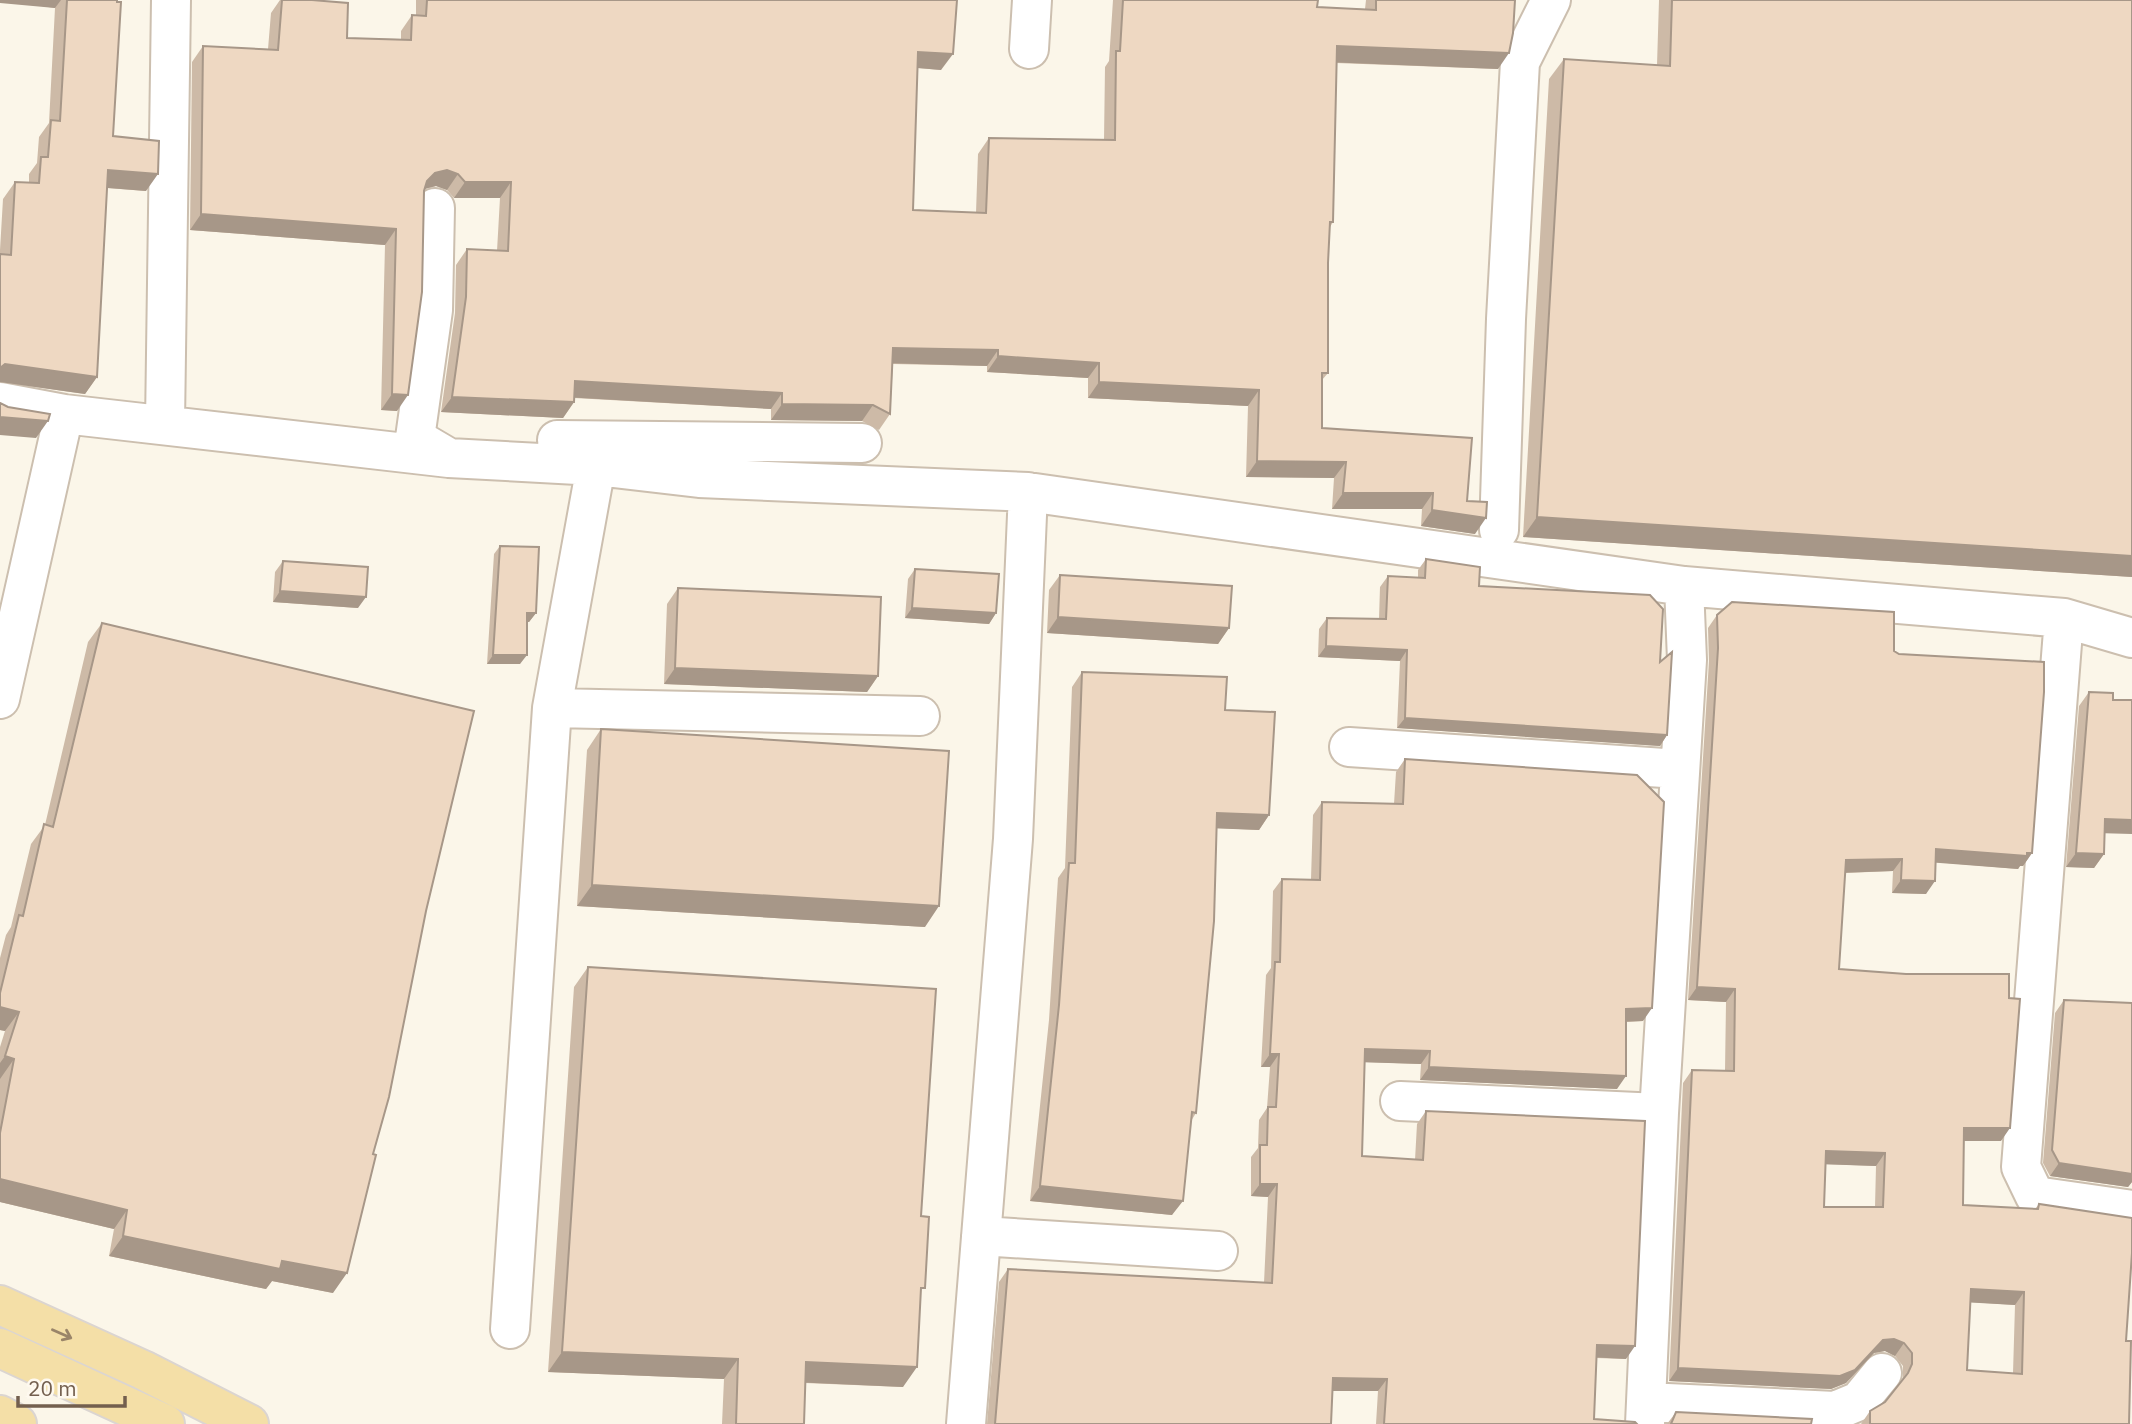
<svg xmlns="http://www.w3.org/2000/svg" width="2132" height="1424" font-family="'IBM Plex Sans',sans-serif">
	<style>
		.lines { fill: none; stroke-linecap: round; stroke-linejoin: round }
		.minor-casing { stroke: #ccbfaf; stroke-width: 42 }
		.major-casing { stroke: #dbd5d1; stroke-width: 42 }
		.minor { stroke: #fff; stroke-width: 38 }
		.major { stroke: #f4dfa7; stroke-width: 38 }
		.wall { fill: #cdbaa7; fill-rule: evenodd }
		.shaded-wall { fill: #a79788 }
		.building { fill: #eed8c2; stroke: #a79788; stroke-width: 2; fill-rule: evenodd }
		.oneway { stroke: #9a8569 }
	</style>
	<rect width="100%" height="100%" fill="#fbf6e9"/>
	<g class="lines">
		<defs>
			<path id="minor" d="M 1029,49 L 1032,0
				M 435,208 L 433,310 L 415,438 L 449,458
				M 0,402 L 64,414 L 449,458 L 596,466 L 699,478 L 1028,492 L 1684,586 L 2064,618 L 2132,638
				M 165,424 L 171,0
				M 557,440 L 862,443
				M 1499,530 L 1506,319 L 1520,62 L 1551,0
				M 2064,618 L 2021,1167 L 2035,1196 L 2132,1210
				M 0,699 L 64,414
				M 552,708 L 920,716
				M 1349,747 L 1679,769
				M 1400,1101 L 1659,1113
				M 981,1236 L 1218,1251
				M 510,1329 L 552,708 L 596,466
				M 1646,1402 L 1835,1411 L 1859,1401 L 1882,1373
				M 966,1424 L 1013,839 L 1028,492
				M 1645,1424 L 1659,1113 L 1687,660 L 1684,586"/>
			<path id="major" d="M 0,1305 L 143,1370 L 249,1424
				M 0,1348 L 165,1424
				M 0,1415 L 17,1424"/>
		</defs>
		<!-- minor casing -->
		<use href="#minor" class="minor-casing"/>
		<!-- major casing -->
		<use href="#major" class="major-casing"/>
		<!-- minor -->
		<use href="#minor" class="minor"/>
		<!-- major -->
		<use href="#major" class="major"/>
	</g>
	<!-- wall -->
	<path class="wall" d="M 0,0 L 117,0 L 113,136 L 146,191 L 107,188 L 97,377 L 85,394 L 0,382 L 0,250 L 3,199 L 15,182 L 29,182 L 29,174 L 37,163 L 39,137 L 49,123 L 55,8 Z
		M 280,0 L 312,0 L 347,38 L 401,39 L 401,31 L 412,15 L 416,15 L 416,0 L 957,0 L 941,70 L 917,68 L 913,210 L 976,213 L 978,154 L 989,138 L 1104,140 L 1105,67 L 1109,61 L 1113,0 L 1318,0 L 1317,7 L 1365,9 L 1366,0 L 1515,0 L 1498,69 L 1336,63 L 1333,222 L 1330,227 L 1328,263 L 1328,373 L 1322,380 L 1322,428 L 1467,501 L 1475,534 L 1421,526 L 1422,509 L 1332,509 L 1334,478 L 1246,477 L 1248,406 L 1088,398 L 1088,378 L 987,372 L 987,366 L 893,364 L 890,414 L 879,430 L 862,421 L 771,420 L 771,409 L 574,398 L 574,402 L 563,418 L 441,412 L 455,313 L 456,265 L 467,249 L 497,251 L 500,198 L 454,198 L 447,190 L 436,186 L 425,189 L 397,411 L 381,410 L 385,245 L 190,230 L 192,62 L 203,46 L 268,49 L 271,13 Z
		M 1659,0 L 2132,0 L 2132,577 L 1523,537 L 1549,79 L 1564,59 L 1657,65 Z
		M 500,546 L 536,613 L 529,622 L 527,622 L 520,664 L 487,664 L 494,554 Z
		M 1426,559 L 1479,586 L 1660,662 L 1667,735 L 1660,746 L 1397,728 L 1400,661 L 1318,657 L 1319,629 L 1327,618 L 1379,619 L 1380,587 L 1388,576 L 1418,578 L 1418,570 Z
		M 283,561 L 358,608 L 273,602 L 275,572 Z
		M 915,569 L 996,613 L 989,624 L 905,618 L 908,579 Z
		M 1060,575 L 1229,628 L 1218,644 L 1047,633 L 1049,590 Z
		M 678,588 L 878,676 L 867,692 L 664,684 L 667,604 Z
		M 1717,615 L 1894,651 L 2032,853 L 2023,866 L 2020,866 L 2018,869 L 1935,862 L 1926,894 L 1892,893 L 1893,871 L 1845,873 L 1839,969 L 2001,1141 L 1964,1141 L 1963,1205 L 2035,1209 L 2039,1204 L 2126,1341 L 2129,1424 L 1861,1424 L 1870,1411 L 1885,1402 L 1901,1382 L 1903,1377 L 1903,1366 L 1895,1356 L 1885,1351 L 1874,1353 L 1846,1383 L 1831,1389 L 1669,1381 L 1683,1083 L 1692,1070 L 1725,1071 L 1726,1002 L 1688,1000 L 1709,661 L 1708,628 ZM 1825,1164 L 1876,1166 L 1875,1207 L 1824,1207 ZM 1970,1302 L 2015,1305 L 2013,1373 L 1967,1370 Z
		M 102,623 L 333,1293 L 272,1281 L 266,1289 L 109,1256 L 114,1229 L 0,1202 L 0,1047 L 5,1031 L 0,1030 L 0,958 L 6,935 L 11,927 L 31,844 L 45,825 L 88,642 Z
		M 1082,672 L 1225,710 L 1269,815 L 1259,830 L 1217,828 L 1196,1113 L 1191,1121 L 1172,1215 L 1030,1201 L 1049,1020 L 1058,878 L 1065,868 L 1072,687 Z
		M 2089,692 L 2105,833 L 2104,854 L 2094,868 L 2066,867 L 2079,706 Z
		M 601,729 L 925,927 L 577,906 L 587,750 Z
		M 1405,759 L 1643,1021 L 1626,1022 L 1617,1089 L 1420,1080 L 1421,1064 L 1365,1062 L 1362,1156 L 1415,1160 L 1417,1124 L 1426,1111 L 1626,1359 L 1596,1358 L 1594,1419 L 1637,1424 L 1376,1424 L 1378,1391 L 1332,1391 L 1331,1424 L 987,1424 L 999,1282 L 1008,1269 L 1264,1283 L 1268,1197 L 1251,1196 L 1251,1157 L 1258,1148 L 1259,1120 L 1267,1108 L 1270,1067 L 1261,1067 L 1266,975 L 1271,968 L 1273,891 L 1282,879 L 1311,879 L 1313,815 L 1322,802 L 1394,804 L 1396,772 Z
		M 588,967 L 921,1216 L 920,1295 L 903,1387 L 805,1383 L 804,1424 L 722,1424 L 724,1379 L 548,1372 L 574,987 Z
		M 2064,1000 L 2132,1003 L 2132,1182 L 2128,1187 L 2050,1176 L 2043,1163 L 2055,1013 Z
		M 1676,1412 L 1811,1424 L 1667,1424 Z"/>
	<!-- shaded-wall -->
	<path class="shaded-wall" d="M 0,0 L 61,0 L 55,8 L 0,3 Z
		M 1337,46 L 1509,53 L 1498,69 L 1325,62 Z
		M 918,52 L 953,54 L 941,70 L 907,67 Z
		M 108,170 L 158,174 L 146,191 L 96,187 Z
		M 447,170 L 458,174 L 447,190 L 436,186 L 424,189 L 427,181 L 435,173 Z
		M 465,182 L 511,182 L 500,198 L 454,198 Z
		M 201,214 L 396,229 L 385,245 L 190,230 Z
		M 893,348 L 998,350 L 987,366 L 882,363 Z
		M 998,356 L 1099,363 L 1088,378 L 987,372 Z
		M 5,364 L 97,377 L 85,394 L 0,382 L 0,368 Z
		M 575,381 L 782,393 L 771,409 L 564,397 Z
		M 1099,382 L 1259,390 L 1248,406 L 1088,398 Z
		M 392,394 L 408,395 L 397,411 L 381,410 Z
		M 452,397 L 574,402 L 563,418 L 441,412 Z
		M 782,404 L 873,405 L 862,421 L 771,420 Z
		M 0,417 L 48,421 L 36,438 L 0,435 Z
		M 1257,461 L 1346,462 L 1334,478 L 1246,477 Z
		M 1343,493 L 1433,493 L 1422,509 L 1332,509 Z
		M 1432,510 L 1486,518 L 1475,534 L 1421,526 Z
		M 1537,517 L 2132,556 L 2132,577 L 1523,537 Z
		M 280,591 L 366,597 L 358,608 L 273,602 Z
		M 912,608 L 996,613 L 989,624 L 905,618 Z
		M 527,613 L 536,613 L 529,622 L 521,622 Z
		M 1058,617 L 1229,628 L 1218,644 L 1047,633 Z
		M 1326,646 L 1407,650 L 1400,661 L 1318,657 Z
		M 493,655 L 527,655 L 520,664 L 487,664 Z
		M 675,668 L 878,676 L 867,692 L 664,684 Z
		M 1405,718 L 1667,735 L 1660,746 L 1397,728 Z
		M 1217,813 L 1269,815 L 1259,830 L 1207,828 Z
		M 2105,819 L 2132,820 L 2132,834 L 2096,833 Z
		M 1936,849 L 2032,853 L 2023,866 L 2020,866 L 2018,869 L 1927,862 Z
		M 2076,853 L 2104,854 L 2094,868 L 2066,867 Z
		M 1902,859 L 1893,871 L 1837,873 L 1846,860 Z
		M 1901,880 L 1935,881 L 1926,894 L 1892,893 Z
		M 592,885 L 939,906 L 925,927 L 577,906 Z
		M 1697,987 L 1735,989 L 1726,1002 L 1688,1000 Z
		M 0,1007 L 19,1012 L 5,1031 L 0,1030 Z
		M 1652,1008 L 1643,1021 L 1617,1022 L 1626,1009 Z
		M 1365,1049 L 1430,1051 L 1421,1064 L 1356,1062 Z
		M 1270,1054 L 1279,1054 L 1270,1067 L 1261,1067 Z
		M 5,1056 L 14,1059 L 0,1079 L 0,1063 Z
		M 1429,1067 L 1626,1076 L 1617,1089 L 1420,1080 Z
		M 1964,1128 L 2010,1128 L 2001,1141 L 1955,1141 Z
		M 1826,1151 L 1885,1153 L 1876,1166 L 1817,1164 Z
		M 2059,1163 L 2132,1171 L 2132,1182 L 2128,1187 L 2050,1176 Z
		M 0,1179 L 127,1210 L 114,1229 L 0,1202 Z
		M 1260,1184 L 1277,1184 L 1268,1197 L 1251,1196 Z
		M 1040,1186 L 1183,1201 L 1172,1215 L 1030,1201 Z
		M 123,1236 L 282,1261 L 347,1273 L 333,1293 L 272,1281 L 266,1289 L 109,1256 Z
		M 1971,1289 L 2024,1292 L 2015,1305 L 1962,1302 Z
		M 1894,1339 L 1904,1343 L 1895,1356 L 1885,1351 L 1874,1353 L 1846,1383 L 1831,1389 L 1669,1381 L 1678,1368 Z
		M 1597,1345 L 1635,1346 L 1626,1359 L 1588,1357 Z
		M 562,1352 L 738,1359 L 724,1379 L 548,1372 Z
		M 806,1362 L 917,1367 L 903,1387 L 792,1382 Z
		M 1333,1378 L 1387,1379 L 1378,1391 L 1324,1391 Z"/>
	<!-- building -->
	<path class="building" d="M 67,0 L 117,0 L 117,2 L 121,2 L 113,136 L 159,141 L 158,174 L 108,170 L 97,377 L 5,364 L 0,368 L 0,254 L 11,255 L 15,182 L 39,183 L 41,157 L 48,157 L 51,120 L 60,121 Z
		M 282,0 L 312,0 L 348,3 L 347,38 L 411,40 L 412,15 L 426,16 L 427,0 L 957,0 L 953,54 L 918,52 L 913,210 L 986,213 L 989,138 L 1115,140 L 1116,51 L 1120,51 L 1123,0 L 1318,0 L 1317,7 L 1376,10 L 1376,0 L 1515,0 L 1513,33 L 1509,53 L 1337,46 L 1333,222 L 1330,222 L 1328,263 L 1328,373 L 1322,373 L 1322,428 L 1472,438 L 1467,501 L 1487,502 L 1486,518 L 1432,510 L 1433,493 L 1343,493 L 1346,462 L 1257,461 L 1259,390 L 1099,382 L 1099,363 L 998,356 L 998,350 L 893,348 L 890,414 L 873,405 L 782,404 L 782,393 L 575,381 L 574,402 L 452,397 L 466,297 L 467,249 L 508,251 L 511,182 L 465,182 L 458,174 L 447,170 L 435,173 L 427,181 L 424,191 L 422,292 L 408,395 L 392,394 L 396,229 L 201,214 L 203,46 L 278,50 Z
		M 1672,0 L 2132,0 L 2132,556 L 1537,517 L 1564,59 L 1670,66 Z
		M 0,403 L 8,407 L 50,414 L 48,421 L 0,417 Z
		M 500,546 L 539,547 L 536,613 L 527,613 L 527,655 L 493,655 Z
		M 1426,559 L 1480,567 L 1479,586 L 1650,595 L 1663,609 L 1660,662 L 1672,652 L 1667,735 L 1405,718 L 1407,650 L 1326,646 L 1327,618 L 1386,619 L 1388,576 L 1425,578 Z
		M 283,561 L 368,567 L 366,597 L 280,591 Z
		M 915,569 L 999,574 L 996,613 L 912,608 Z
		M 1060,575 L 1232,586 L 1229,628 L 1058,617 Z
		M 678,588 L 881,597 L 878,676 L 675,668 Z
		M 1732,602 L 1894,612 L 1894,651 L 1899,654 L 2044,662 L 2044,692 L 2032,853 L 2027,853 L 2027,856 L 1936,849 L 1935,881 L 1901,880 L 1902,859 L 1846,860 L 1839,969 L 1906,974 L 2009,974 L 2009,998 L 2020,999 L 2010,1128 L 1964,1128 L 1963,1205 L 2038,1209 L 2039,1204 L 2132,1218 L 2132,1253 L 2126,1341 L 2131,1341 L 2129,1424 L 1870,1424 L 1870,1411 L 1885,1402 L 1908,1373 L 1912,1364 L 1912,1353 L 1904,1343 L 1894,1339 L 1883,1340 L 1855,1370 L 1840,1376 L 1678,1368 L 1692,1070 L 1734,1071 L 1735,989 L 1697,987 L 1718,648 L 1717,615 ZM 1826,1151 L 1885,1153 L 1883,1207 L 1824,1207 ZM 1971,1289 L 2024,1292 L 2022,1374 L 1967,1370 Z
		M 102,623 L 474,711 L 426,911 L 389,1097 L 373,1154 L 376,1155 L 347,1273 L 282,1261 L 280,1269 L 123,1236 L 127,1210 L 0,1179 L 0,1133 L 14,1059 L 5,1056 L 19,1012 L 0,1007 L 0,993 L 19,915 L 23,916 L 44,824 L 53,827 Z
		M 1082,672 L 1227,677 L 1225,710 L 1275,712 L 1269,815 L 1217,813 L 1214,921 L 1196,1113 L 1192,1112 L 1183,1201 L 1040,1186 L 1059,1005 L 1069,863 L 1075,863 Z
		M 2089,692 L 2113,693 L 2113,700 L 2132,700 L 2132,820 L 2105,819 L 2104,854 L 2076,853 Z
		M 601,729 L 949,751 L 939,906 L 592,885 Z
		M 1405,759 L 1637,775 L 1664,802 L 1652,1008 L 1626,1009 L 1626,1076 L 1429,1067 L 1430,1051 L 1365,1049 L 1362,1156 L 1423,1160 L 1426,1111 L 1645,1121 L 1635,1346 L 1597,1345 L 1594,1419 L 1635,1422 L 1637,1424 L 1384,1424 L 1387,1379 L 1333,1378 L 1331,1424 L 995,1424 L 1008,1269 L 1272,1283 L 1277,1184 L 1260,1184 L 1260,1145 L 1267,1145 L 1268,1107 L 1276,1107 L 1279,1054 L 1270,1054 L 1275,962 L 1280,962 L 1282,879 L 1320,880 L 1322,802 L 1403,804 Z
		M 588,967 L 936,989 L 921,1216 L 929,1217 L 925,1288 L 921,1288 L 917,1367 L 806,1362 L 804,1424 L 736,1424 L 738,1359 L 562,1352 Z
		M 2064,1000 L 2132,1003 L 2132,1174 L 2059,1163 L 2052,1150 Z
		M 1676,1412 L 1812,1419 L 1811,1424 L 1671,1424 Z"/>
	<!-- one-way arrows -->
	<defs><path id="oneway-shaft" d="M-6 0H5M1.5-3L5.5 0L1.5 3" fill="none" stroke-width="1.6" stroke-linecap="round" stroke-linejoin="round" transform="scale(1.75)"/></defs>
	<use class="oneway" href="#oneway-shaft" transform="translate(62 1334) rotate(24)"/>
	<!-- scale -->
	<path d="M18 1396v10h107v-10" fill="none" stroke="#735f4e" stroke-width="3.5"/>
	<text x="28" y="1396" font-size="21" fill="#735f4e" stroke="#fef9ef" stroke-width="5" paint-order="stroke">20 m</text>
</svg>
